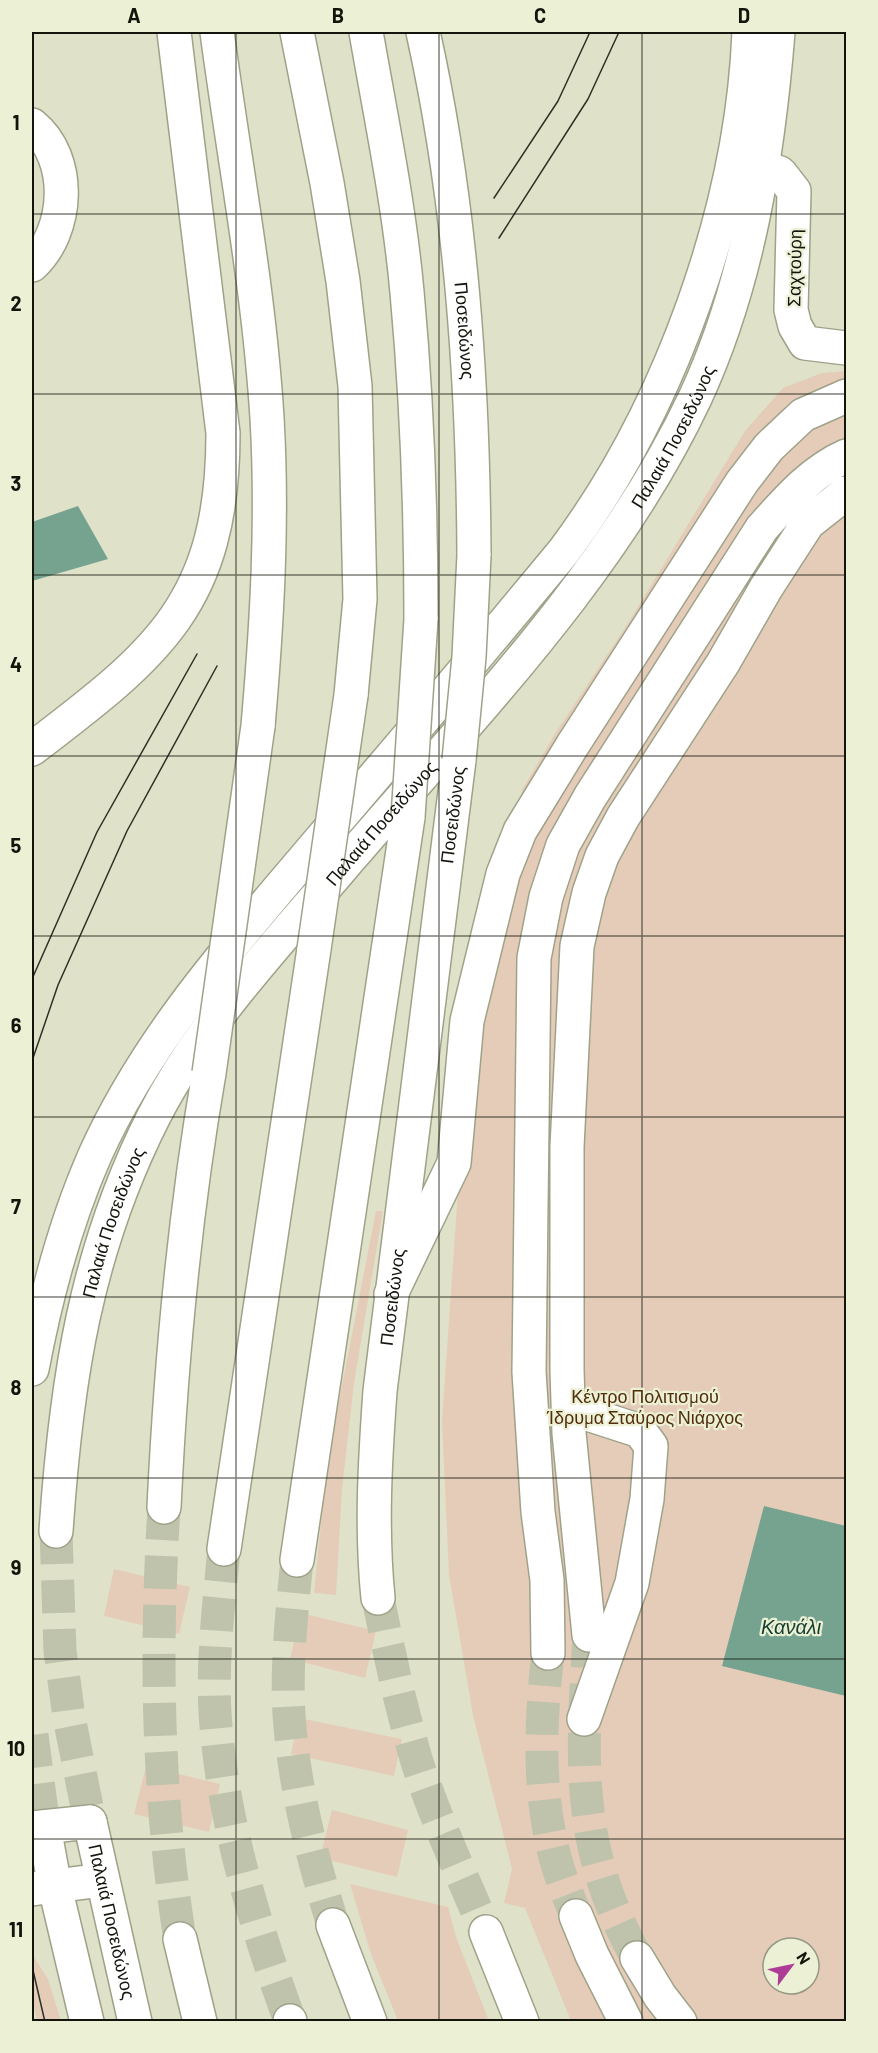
<svg xmlns="http://www.w3.org/2000/svg" width="878" height="2053" font-family="Barlow,sans-serif">
	<style>
		.green { fill: #e5ccb9; fill-rule: evenodd }
		.water { fill: #75a390 }
		.lines { fill: none; stroke-linecap: round; stroke-linejoin: round }
		.street-tunnel { stroke: #c0c3ac; stroke-width: 33; stroke-dasharray: 33 16; stroke-linecap: butt }
		.primary-tunnel { stroke: #c0c3ac; stroke-width: 33; stroke-dasharray: 33 16; stroke-linecap: butt }
		.highway-tunnel { stroke: #c0c3ac; stroke-width: 33; stroke-dasharray: 33 16; stroke-linecap: butt }
		.street-casing { stroke: #9fa289; stroke-width: 36 }
		.primary-casing { stroke: #9fa289; stroke-width: 36 }
		.highway-casing { stroke: #9fa289; stroke-width: 36 }
		.street { stroke: #fff; stroke-width: 33 }
		.primary { stroke: #fff; stroke-width: 33 }
		.highway { stroke: #fff; stroke-width: 33 }
		.tram { stroke: #2f3025; stroke-width: 1.5 }
		.highway-bridge-casing { stroke: #9fa289; stroke-width: 36; stroke-linecap: butt }
		.highway-bridge { stroke: #fff; stroke-width: 33 }
		.grid { fill: none; stroke: #13140b; stroke-width: 1.5; stroke-opacity: 0.55 }
		.labels { text-anchor: middle; dominant-baseline: central; stroke-width: 4.5; stroke-linejoin: round; paint-order: stroke }
		.street-label { font-size: 18px; fill: #13140b; stroke: #ecf0d5 }
		.park-label { font-size: 18px; fill: #512d0c; stroke: #ecf0d5 }
		.water-label { font-size: 20px; font-style: italic; fill: #153e30; stroke: #ecf0d5 }
		.neatline { fill: none; stroke: #13140b; stroke-width: 2 }
		.grid-label { font-size: 20px; text-anchor: middle; font-weight: bold; fill: #13140b }
	</style>
	<rect width="100%" height="100%" fill="#dfe2c8"/>
	<!-- green -->
	<path class="green" d="M 846,371 L 846,2021 L 571,2021 L 525,1908 L 504,1903 L 512,1869 L 473,1715 L 449,1575 L 442,1421 L 460,1162 L 477,1044 L 519,870 L 522,790 L 556,732 L 625,628 L 745,431 L 783,388 L 822,373 ZM 773,1948 L 809,1948 L 809,1984 L 773,1984 Z
		M 376,1211 L 383,1211 L 354,1383 L 342,1489 L 336,1595 L 314,1593 L 327,1463 Z
		M 114,1569 L 190,1587 L 179,1634 L 104,1616 Z
		M 301,1613 L 376,1631 L 365,1678 L 290,1659 Z
		M 299,1718 L 402,1739 L 394,1776 L 291,1754 Z
		M 146,1766 L 220,1784 L 209,1832 L 134,1814 Z
		M 332,1810 L 408,1830 L 397,1877 L 320,1858 Z
		M 350,1884 L 448,1907 L 456,1937 L 489,2021 L 398,2021 L 371,1954 Z
		M 32,1954 L 48,1979 L 61,2021 L 37,2021 L 32,1997 Z"/>
	<!-- water -->
	<path class="water" d="M 78,506 L 108,559 L 32,581 L 32,522 Z
		M 764,1506 L 846,1526 L 846,1696 L 722,1666 Z"/>
	<g class="lines">
		<!-- street-tunnel -->
		<path class="street-tunnel" d="M 589,1635 C 582,1759 574,1845 637,1958
			M 548,1653 C 540,1723 537,1795 557,1864 C 562,1881 569,1898 576,1916"/>
		<!-- primary-tunnel -->
		<path class="primary-tunnel" d="M 56,1531 L 60,1651 L 69,1717 L 90,1822
			M 32,1735 L 44,1827"/>
		<!-- highway-tunnel -->
		<path class="highway-tunnel" d="M 164,1507 C 155,1651 157,1796 180,1939
			M 224,1549 C 219,1603 212,1659 215,1713 C 222,1819 254,1922 290,2021
			M 297,1560 C 292,1611 286,1663 289,1715 C 294,1787 312,1856 333,1925
			M 378,1598 C 389,1653 401,1708 417,1762 C 436,1820 462,1876 486,1932"/>
		<defs>
			<path id="street" d="M 32,125 C 73,158 69,231 32,265
				M 762,167 L 780,173 L 794,191 L 791,310 L 795,326 L 805,343 L 846,348
				M 569,1408 L 640,1431 L 651,1446 L 647,1499 L 632,1583 L 584,1719
				M 589,1635 L 569,1433 L 567,1370 L 567,1147 L 577,946 L 589,893 L 602,856 L 623,817 L 723,663 L 766,588 L 808,523 L 846,493
				M 548,1653 L 547,1580 L 538,1512 L 529,1372 L 534,958 L 546,897 L 563,845 L 590,797 L 762,528 C 787,500 812,471 846,456
				M 32,1828 L 90,1822
				M 32,1889 L 102,1880
				M 576,1916 L 592,1955 L 626,2022
				M 637,1958 L 660,1996 L 680,2022"/>
			<g id="primary">
				<path d="M 32,1369 C 46,1295 65,1223 95,1155 C 148,1037 235,941 317,844 C 400,747 483,649 564,551 C 670,409 742,208 749,32"/>
				<path id="s1" d="M 56,1531 C 66,1382 85,1252 154,1116 C 203,1020 282,939 351,857 C 475,712 613,572 695,398 C 748,284 768,156 778,32"/>
				<path id="s2" d="M 90,1822 L 135,2022"/>
				<path d="M 44,1827 L 55,1887 L 87,2022"/>
			</g>
			<g id="highway">
				<path d="M 217,32 C 234,160 259,288 267,418 C 273,521 267,623 258,726"/>
				<path d="M 297,32 L 327,183 L 343,281 L 355,386 L 360,599 L 351,695"/>
				<path d="M 366,32 C 381,118 399,204 407,292 C 417,401 421,510 421,619"/>
				<path id="s3" d="M 423,32 C 461,203 473,380 474,555"/>
				<path d="M 32,749 C 158,653 223,603 223,433 L 174,32"/>
				<path d="M 391,1294 L 454,1163 L 467,1021 L 503,874 L 520,831 L 572,746 L 742,482 L 769,447 L 803,415 L 846,396"/>
				<path d="M 164,1507 C 171,1361 184,1217 209,1073"/>
				<path d="M 224,1549 L 314,949"/>
				<path d="M 297,1560 L 408,817"/>
				<path id="s4" d="M 378,1598 C 371,1528 375,1461 380,1391 L 459,760"/>
				<path d="M 333,1925 L 370,2022"/>
				<path d="M 486,1932 L 522,2022"/>
				<path d="M 180,1939 L 200,2022"/>
				<path d="M 290,2021 L 290,2022"/>
			</g>
		</defs>
		<!-- street casing -->
		<use href="#street" class="street-casing"/>
		<!-- primary casing -->
		<use href="#primary" class="primary-casing"/>
		<!-- highway casing -->
		<use href="#highway" class="highway-casing"/>
		<!-- street -->
		<use href="#street" class="street"/>
		<!-- primary -->
		<use href="#primary" class="primary"/>
		<!-- highway -->
		<use href="#highway" class="highway"/>
		<!-- tram -->
		<path class="tram" d="M 494,198 L 558,101 L 590,32
			M 499,238 L 588,99 L 619,32
			M 32,979 L 97,832 L 197,654
			M 32,1061 L 58,985 L 127,831 L 217,666
			M 32,1966 L 45,2022"/>
		<defs>
			<path id="highway-bridge" d="M 459,760 L 469,657 L 474,555
				M 408,817 L 421,619
				M 314,949 L 351,695
				M 209,1073 L 258,726"/>
		</defs>
		<!-- highway-bridge casing -->
		<use href="#highway-bridge" class="highway-bridge-casing"/>
		<!-- highway-bridge -->
		<use href="#highway-bridge" class="highway-bridge"/>
	</g>
	<!-- grid -->
	<path class="grid" d="M 236,32 L 236,2022M 439,32 L 439,2022M 642,32 L 642,2022M 32,214 L 846,214M 32,394 L 846,394M 32,575 L 846,575M 32,756 L 846,756M 32,936 L 846,936M 32,1117 L 846,1117M 32,1297 L 846,1297M 32,1478 L 846,1478M 32,1659 L 846,1659M 32,1839 L 846,1839"/>
	<g class="labels">
		<!-- street labels -->
		<g class="street-label">
			<text transform="translate(794 268) rotate(-89)">Σαχτούρη</text>
			<text stroke="none"><textPath href="#s3" startOffset="302">Ποσειδώνος</textPath></text>
			<text stroke="none"><textPath href="#s1" startOffset="1287">Παλαιά Ποσειδώνος</textPath></text>
			<text stroke="none"><textPath href="#s4" startOffset="788">Ποσειδώνος</textPath></text>
			<text stroke="none"><textPath href="#s1" startOffset="801">Παλαιά Ποσειδώνος</textPath></text>
			<text stroke="none"><textPath href="#s1" startOffset="315">Παλαιά Ποσειδώνος</textPath></text>
			<text stroke="none"><textPath href="#s4" startOffset="302">Ποσειδώνος</textPath></text>
			<text stroke="none"><textPath href="#s2" startOffset="102">Παλαιά Ποσειδώνος</textPath></text>
		</g>
		<!-- park labels -->
		<g class="park-label">
			<text x="645" y="1396">Κέντρο Πολιτισμού<tspan x="645" dy="21">Ίδρυμα Σταύρος Νιάρχος</tspan></text>
		</g>
		<!-- water labels -->
		<g class="water-label">
			<text x="791" y="1626">Κανάλι</text>
		</g>
	</g>
	<!-- border -->
	<rect width="878" height="2053" fill="none" stroke="#ecf0d5" stroke-width="66"/>
	<!-- north arrow -->
	<g transform="translate(791 1966) rotate(58)"><circle r="28" fill="#ecf0d5" stroke="#959884" stroke-width="1.5"/>
	<path d="M0-4.5L10 22L0 15L-10 22Z" fill="#ae3c97"/>
	<text y="-9" font-size="16" font-weight="bold" text-anchor="middle" fill="#13140b">N</text>
	</g>
	<rect x="33" y="33" width="812" height="1987" class="neatline"/>
	<g class="grid-label">
		<text x="134" y="23">A</text>
		<text x="338" y="23">B</text>
		<text x="540" y="23">C</text>
		<text x="744" y="23">D</text>
		<text x="16" y="130">1</text>
		<text x="16" y="311">2</text>
		<text x="16" y="491">3</text>
		<text x="16" y="672">4</text>
		<text x="16" y="853">5</text>
		<text x="16" y="1033">6</text>
		<text x="16" y="1214">7</text>
		<text x="16" y="1395">8</text>
		<text x="16" y="1575">9</text>
		<text x="16" y="1756">10</text>
		<text x="16" y="1937">11</text>
	</g>
</svg>
